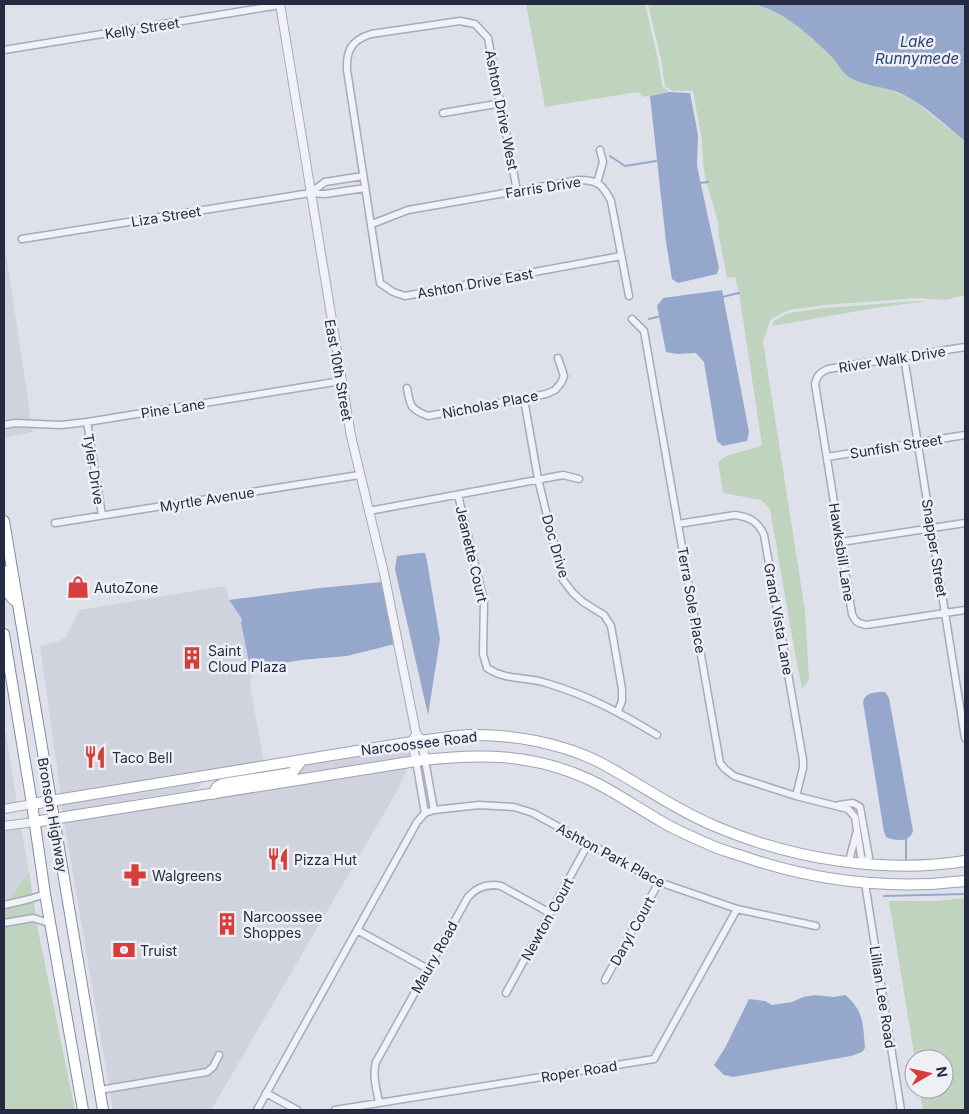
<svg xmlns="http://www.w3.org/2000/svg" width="969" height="1114" font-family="Inter,sans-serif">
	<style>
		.built { fill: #d0d3de }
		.green { fill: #c0d3bf }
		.water { fill: #96a7cc }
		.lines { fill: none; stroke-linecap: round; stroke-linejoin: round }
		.stream { stroke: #96a7cc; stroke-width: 2 }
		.minor-casing { stroke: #a7aab7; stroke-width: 9 }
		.tertiary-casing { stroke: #a7aab7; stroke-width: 10 }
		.primary-casing { stroke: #9da2b5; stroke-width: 12 }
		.trunk-casing { stroke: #858ba0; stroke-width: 12 }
		.minor { stroke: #f1f2f7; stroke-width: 6 }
		.tertiary { stroke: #f1f2f7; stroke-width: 8 }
		.primary { stroke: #fff; stroke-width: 10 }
		.trunk { stroke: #fff; stroke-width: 10 }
		.labels { text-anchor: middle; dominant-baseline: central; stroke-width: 5; stroke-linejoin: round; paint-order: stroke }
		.street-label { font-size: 14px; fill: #262b41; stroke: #eef0f6 }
		.poi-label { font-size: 14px; fill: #262b41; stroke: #eef0f6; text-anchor: start }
		.water-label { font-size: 15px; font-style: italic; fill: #2e4278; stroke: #eef0f6 }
	</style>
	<rect width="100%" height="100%" fill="#dee1e9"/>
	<!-- built -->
	<path class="built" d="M 4,241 L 33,432 L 4,438 Z
		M 225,586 L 229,600 L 242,619 L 253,666 L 250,685 L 264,763 L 209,770 L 61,796 L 40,646 L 59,641 L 66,637 L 79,610 Z
		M 6,733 L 17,804 L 4,806 L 4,734 Z
		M 410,746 L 412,758 L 218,789 L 292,770 L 302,765 Z
		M 409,765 L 396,793 L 211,1110 L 113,1110 L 64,821 Z
		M 203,782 L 195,790 L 134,799 L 117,806 L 63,814 L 61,802 L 133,790 L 134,794 Z
		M 21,827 L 29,872 L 4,905 L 4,830 Z"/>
	<!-- green -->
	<path class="green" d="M 526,4 L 645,4 L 658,60 L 662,86 L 669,92 L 642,97 L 640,93 L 637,92 L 545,107 Z
		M 648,4 L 754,4 C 784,12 827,44 843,71 L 910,98 L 965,141 L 965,295 L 945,300 L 917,298 L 825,305 L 789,310 L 771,319 L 763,341 L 805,611 L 809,680 L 802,689 L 795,653 L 770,509 L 761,500 L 723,493 L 718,462 C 730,451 748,452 762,445 L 739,293 L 735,277 L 727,278 L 719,237 L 718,222 L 705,177 L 703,162 L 702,141 L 693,91 L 672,91 L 665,86 L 661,59 Z
		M 917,301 L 927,301 L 875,308 L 772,326 L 774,321 L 789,313 L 825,308 Z
		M 29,872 L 38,930 L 75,1110 L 4,1110 L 4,905 Z
		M 965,898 L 965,1110 L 923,1110 L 919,1089 L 944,1089 L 944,1059 L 915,1059 L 889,901 L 937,901 Z"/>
	<!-- water -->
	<path class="water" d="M 754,4 L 965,4 L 965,141 C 945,125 924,104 900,93 C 884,86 865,87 849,77 C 842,73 838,63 832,57 C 810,35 785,12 754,4 Z
		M 669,92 L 690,93 L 698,135 L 697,166 L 719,268 L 717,274 L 678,283 L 672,279 L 666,242 L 650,96 Z
		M 722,290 L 749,432 L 747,441 L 723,446 L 717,441 L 704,362 L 696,353 L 677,354 L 666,352 L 657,306 L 663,298 Z
		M 420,553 L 425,553 L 427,561 L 440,639 L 428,715 L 395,569 L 397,556 Z
		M 382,582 L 395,644 L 347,656 L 301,660 L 254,668 L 249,662 L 241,623 L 242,619 L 229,600 L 320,588 Z
		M 880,692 L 885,692 L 889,698 L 913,831 C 910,843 895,841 886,837 L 884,832 L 863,702 C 865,693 872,693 880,692 Z
		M 815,995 L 834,997 L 845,995 C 864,1010 863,1025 865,1048 L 862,1052 L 851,1056 L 733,1077 L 724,1075 L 714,1065 L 725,1048 L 749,999 L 765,1001 L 772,1005 L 792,1002 L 803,997 Z"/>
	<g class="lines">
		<!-- stream -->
		<path class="stream" d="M 610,156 L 625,166 L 656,161
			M 700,183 L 708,182
			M 722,297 L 739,293
			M 649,319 L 661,316
			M 906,860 L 906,838
			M 884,896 L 965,894"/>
		<defs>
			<path id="minor" d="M 4,50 L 280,5
				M 443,113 L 502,103
				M 597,183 L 603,162 L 600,150
				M 517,191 L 488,38 L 475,24 L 460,21 L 371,34 C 352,40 346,50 347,70 L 380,283 L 393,292 L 405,296 L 621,256
				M 310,193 L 325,182 L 363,176
				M 372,224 L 408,210 L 579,180 C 598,180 603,185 611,201 L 629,296
				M 22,239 L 310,193 L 325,194 L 365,188
				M 632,319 L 644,331 L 720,763 L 725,769 L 734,776 L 796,796 L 848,809 L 855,817 L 861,856 L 865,864
				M 965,347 L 828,369 C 819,373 817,376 815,384 L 852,614 C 855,622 858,623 866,625 L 965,610
				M 904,357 L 965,738
				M 407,388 C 410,406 410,409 428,416 L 546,394 L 555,390 L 561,383 L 564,376 L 558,358
				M 524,399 L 538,479 L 563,580 L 573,593 L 583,602 L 604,615 L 611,626 L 622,689 L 622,701 L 618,711
				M 87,422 L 102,515
				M 4,425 L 15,423 L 61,425 L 87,422 L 341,381
				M 827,457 L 965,435
				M 458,495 L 484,601 L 483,654 L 487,668 C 506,681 525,676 546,683 C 587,695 621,713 657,735
				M 369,511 L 563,475 L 579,479
				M 55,523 L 359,475
				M 678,524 L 735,515 C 749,517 758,521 764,535 L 803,760 L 803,768 L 796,796
				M 841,542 L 965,523
				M 425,760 L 434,810
				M 416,761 L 425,813
				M 839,805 L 853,803 L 860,807 L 869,857 L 865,864
				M 849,861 L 856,834
				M 865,883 L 901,1110
				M 4,905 L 30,899 L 45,894
				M 4,923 L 33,918 L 49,923
				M 357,930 L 428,969
				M 605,980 L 659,882
				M 506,993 L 588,844
				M 100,1090 L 207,1072 L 213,1067 L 219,1055
				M 266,1093 L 297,1110
				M 379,1103 C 377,1090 372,1076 376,1062 L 468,897 C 477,887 487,883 501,886 L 550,913
				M 257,1110 L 417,822 L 425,813 L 434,810 L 479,805 L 514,807 L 533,813 L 659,882 L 737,909 L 816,926
				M 335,1110 L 654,1059 L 737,909"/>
			<path id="tertiary" d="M 280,4 L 351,436 L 384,573 L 416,733 L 422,741 L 425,760
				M 414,737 L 412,742 L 416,761
				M 4,809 L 32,804
				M 4,826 L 34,822"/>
			<path id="primary" d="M 213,794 L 217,787 L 222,784 L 292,773 L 302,760
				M 32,804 L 412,742 C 431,740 450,736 469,735 C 512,734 562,743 601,763 C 640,784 676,810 717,827 C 792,859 885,874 965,861
				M 34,822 L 416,761 C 478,753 533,753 590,780 C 614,791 636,807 659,820 C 673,829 690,836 706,843 C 717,849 730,852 742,856 C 814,881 889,890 965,881"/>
			<path id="trunk" d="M 4,521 L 103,1110
				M 4,571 C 6,584 5,595 17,602
				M 4,634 L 32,804 L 45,894 L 83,1110"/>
		</defs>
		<!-- minor casing -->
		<use href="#minor" class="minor-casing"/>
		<!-- tertiary casing -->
		<use href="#tertiary" class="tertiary-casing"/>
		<!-- primary casing -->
		<use href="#primary" class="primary-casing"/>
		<!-- trunk casing -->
		<use href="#trunk" class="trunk-casing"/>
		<!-- minor -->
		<use href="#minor" class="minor"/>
		<!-- tertiary -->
		<use href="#tertiary" class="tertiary"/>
		<!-- primary -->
		<use href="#primary" class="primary"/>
		<!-- trunk -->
		<use href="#trunk" class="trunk"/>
	</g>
	<!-- icons -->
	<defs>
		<symbol id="shop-bare" viewBox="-9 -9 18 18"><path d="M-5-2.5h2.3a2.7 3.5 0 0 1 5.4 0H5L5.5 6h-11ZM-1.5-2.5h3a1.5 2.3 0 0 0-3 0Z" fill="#d73d3a" stroke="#eef0f6" stroke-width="2.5" paint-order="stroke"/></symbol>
		<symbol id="building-bare" viewBox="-9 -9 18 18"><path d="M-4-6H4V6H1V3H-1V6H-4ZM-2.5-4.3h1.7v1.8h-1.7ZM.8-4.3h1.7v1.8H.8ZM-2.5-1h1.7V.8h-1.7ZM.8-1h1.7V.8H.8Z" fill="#d73d3a" stroke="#eef0f6" stroke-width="2.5" paint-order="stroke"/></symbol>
		<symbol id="restaurant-bare" viewBox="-9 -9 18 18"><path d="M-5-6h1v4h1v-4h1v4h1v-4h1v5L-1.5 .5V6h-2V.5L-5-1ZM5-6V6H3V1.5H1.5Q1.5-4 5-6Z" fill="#d73d3a" stroke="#eef0f6" stroke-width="2.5" paint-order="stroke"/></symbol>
		<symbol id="pharmacy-bare" viewBox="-9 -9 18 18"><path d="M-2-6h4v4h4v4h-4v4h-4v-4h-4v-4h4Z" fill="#d73d3a" stroke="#eef0f6" stroke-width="2.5" paint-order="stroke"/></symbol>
		<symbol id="bank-bare" viewBox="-9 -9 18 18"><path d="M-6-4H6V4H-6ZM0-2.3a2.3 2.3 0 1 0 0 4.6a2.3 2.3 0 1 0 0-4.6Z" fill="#d73d3a" stroke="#eef0f6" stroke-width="2.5" paint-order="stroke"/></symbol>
	</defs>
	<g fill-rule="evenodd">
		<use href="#shop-bare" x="62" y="571" width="32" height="32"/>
		<use href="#building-bare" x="176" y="642" width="32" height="32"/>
		<use href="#restaurant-bare" x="79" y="741" width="32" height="32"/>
		<use href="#restaurant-bare" x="262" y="843" width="32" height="32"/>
		<use href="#pharmacy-bare" x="119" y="859" width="32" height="32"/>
		<use href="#building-bare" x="211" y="908" width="32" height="32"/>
		<use href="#bank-bare" x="108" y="934" width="32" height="32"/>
	</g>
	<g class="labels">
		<!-- street labels -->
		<g class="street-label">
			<text transform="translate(142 28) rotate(-9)">Kelly Street</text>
			<text transform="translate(502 110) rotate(79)">Ashton Drive West</text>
			<text transform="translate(543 187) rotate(-9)">Farris Drive</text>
			<text transform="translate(166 216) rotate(-9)">Liza Street</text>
			<text transform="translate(475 283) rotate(-10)">Ashton Drive East</text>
			<text transform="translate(892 359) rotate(-9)">River Walk Drive</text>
			<text transform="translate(339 370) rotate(80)">East 10th Street</text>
			<text transform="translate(490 404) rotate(-11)">Nicholas Place</text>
			<text transform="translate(173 408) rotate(-9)">Pine Lane</text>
			<text transform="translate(896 446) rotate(-9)">Sunfish Street</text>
			<text transform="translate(94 469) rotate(81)">Tyler Drive</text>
			<text transform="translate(207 499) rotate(-9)">Myrtle Avenue</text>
			<text transform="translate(556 546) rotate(74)">Doc Drive</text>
			<text transform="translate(935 548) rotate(81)">Snapper Street</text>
			<text transform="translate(842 552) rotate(81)">Hawksbill Lane</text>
			<text transform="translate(472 554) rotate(77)">Jeanette Court</text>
			<text transform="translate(692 600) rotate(80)">Terra Sole Place</text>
			<text transform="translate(779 619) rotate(80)">Grand Vista Lane</text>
			<text transform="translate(419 743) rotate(-7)">Narcoossee Road</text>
			<text transform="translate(53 815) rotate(80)">Bronson Highway</text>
			<text transform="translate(611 855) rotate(28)">Ashton Park Place</text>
			<text transform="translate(547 919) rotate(-61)">Newton Court</text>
			<text transform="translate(632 931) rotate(-61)">Daryl Court</text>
			<text transform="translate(434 957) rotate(-61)">Maury Road</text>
			<text transform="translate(883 997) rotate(81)">Lillian Lee Road</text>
			<text transform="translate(579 1071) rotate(-9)">Roper Road</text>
		</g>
		<!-- poi labels -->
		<g class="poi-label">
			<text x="94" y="587">AutoZone</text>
			<text x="208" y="650">Saint<tspan x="208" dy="16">Cloud Plaza</tspan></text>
			<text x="112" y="757">Taco Bell</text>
			<text x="294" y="859">Pizza Hut</text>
			<text x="152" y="875">Walgreens</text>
			<text x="243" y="916">Narcoossee<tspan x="243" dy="16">Shoppes</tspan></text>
			<text x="140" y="950">Truist</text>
		</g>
		<!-- water labels -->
		<g class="water-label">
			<text x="917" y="41">Lake<tspan x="917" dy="17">Runnymede</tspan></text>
		</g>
	</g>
	<!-- border -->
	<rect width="969" height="1114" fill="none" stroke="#262b41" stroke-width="10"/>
	<!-- north arrow -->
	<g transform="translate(929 1074) rotate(81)"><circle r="24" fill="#eef0f6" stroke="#9ea1ae"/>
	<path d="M0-4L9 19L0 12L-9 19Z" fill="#d73d3a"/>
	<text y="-8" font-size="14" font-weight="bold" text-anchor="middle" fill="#262b41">N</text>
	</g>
</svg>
